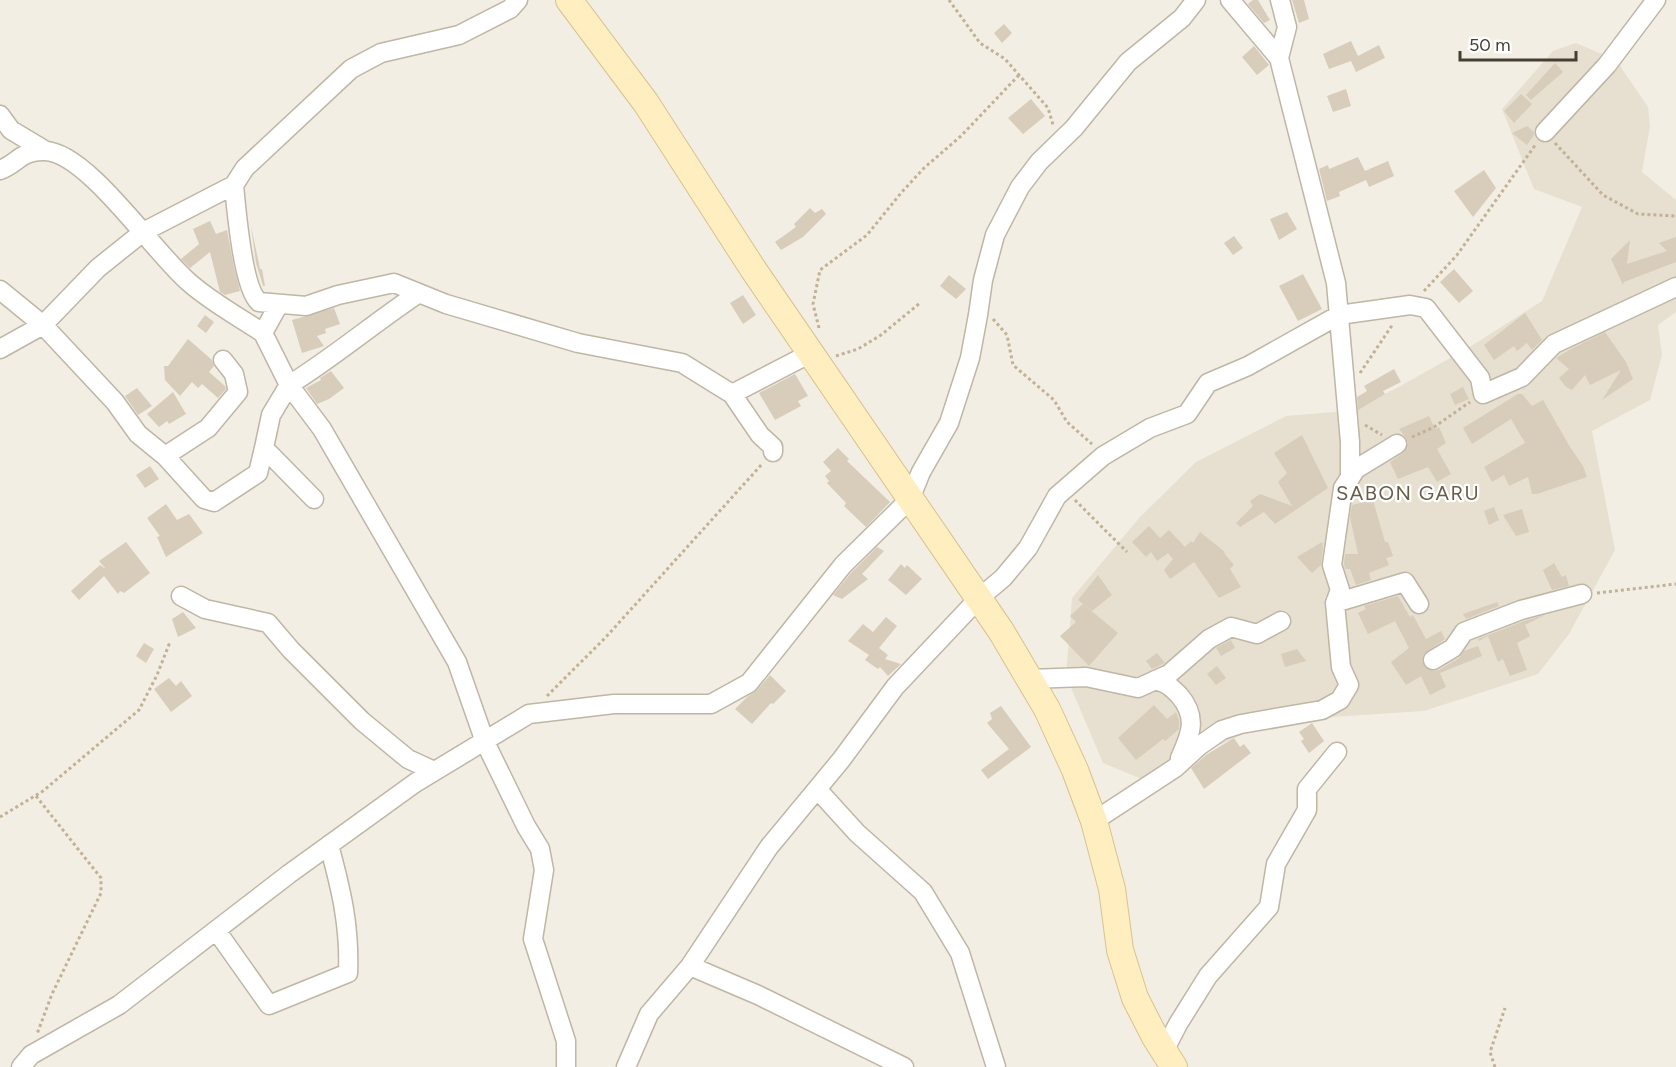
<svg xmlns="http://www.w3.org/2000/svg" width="1676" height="1067" font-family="Figtree,sans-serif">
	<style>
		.residential { fill: #e7e0d0 }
		.building { fill: #d8ccba }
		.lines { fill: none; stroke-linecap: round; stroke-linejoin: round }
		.street-casing { stroke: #bfb6a5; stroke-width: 21 }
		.secondary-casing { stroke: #d6c38e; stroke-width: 28 }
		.path { stroke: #c2b195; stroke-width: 3; stroke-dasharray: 3 3; stroke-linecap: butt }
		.street { stroke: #fff; stroke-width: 18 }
		.secondary { stroke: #ffefc0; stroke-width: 26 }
		.labels { text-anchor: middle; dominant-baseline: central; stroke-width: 4.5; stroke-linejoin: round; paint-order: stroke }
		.quarter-label { font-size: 20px; letter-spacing: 1.5px; fill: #695c49; stroke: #fff }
	</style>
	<rect width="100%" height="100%" fill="#f3eee3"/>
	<!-- residential -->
	<path class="residential" d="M 1576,43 L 1616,60 L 1648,107 L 1650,126 L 1642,172 L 1676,200 L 1676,312 L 1658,325 L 1662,355 L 1650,400 L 1592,431 L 1615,550 L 1569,634 L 1538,674 L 1424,711 L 1271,721 L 1144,780 L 1103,763 L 1066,676 L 1072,598 L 1140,517 L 1196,462 L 1286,416 L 1347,411 L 1395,389 L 1468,348 L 1542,301 L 1582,207 L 1534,189 L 1502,109 L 1553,51 Z"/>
	<!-- building -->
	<path class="building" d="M 1253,0 L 1258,0 L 1270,20 L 1264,23 L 1248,4 Z
		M 1292,0 L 1304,0 L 1309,19 L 1299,23 Z
		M 1004,24 L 1012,33 L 1002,43 L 994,33 Z
		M 1351,41 L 1358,56 L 1379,45 L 1385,58 L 1356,72 L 1351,61 L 1329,69 L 1323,54 Z
		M 1254,46 L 1269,65 L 1257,75 L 1242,57 Z
		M 1555,63 L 1563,72 L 1531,100 L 1526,95 Z
		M 1346,89 L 1351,106 L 1333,112 L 1327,96 Z
		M 1521,94 L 1532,104 L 1514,123 L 1504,111 Z
		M 1031,99 L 1045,116 L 1023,134 L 1008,118 Z
		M 1527,126 L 1534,132 L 1534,135 L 1527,145 L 1512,133 Z
		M 1358,157 L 1365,171 L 1388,161 L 1394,176 L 1369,187 L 1366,180 L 1339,192 L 1340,196 L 1327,201 L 1319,169 L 1328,165 L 1329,169 Z
		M 1484,170 L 1496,188 L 1473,217 L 1454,191 Z
		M 810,208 L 815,213 L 822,209 L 826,214 L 803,237 L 781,250 L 775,242 L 796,227 L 794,224 Z
		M 1287,212 L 1297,229 L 1279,240 L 1270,219 Z
		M 210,221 L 216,234 L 227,230 L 234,267 L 240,291 L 225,295 L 220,292 L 210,252 L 190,268 L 181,259 L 199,244 L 193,229 Z
		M 251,226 L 260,269 L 262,269 L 265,286 L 263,286 L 256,263 Z
		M 1234,236 L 1243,248 L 1233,255 L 1224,243 Z
		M 1676,237 L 1676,262 L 1624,282 L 1623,285 L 1611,259 L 1630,240 L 1627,264 L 1667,251 L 1659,243 Z
		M 1454,269 L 1473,291 L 1459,303 L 1440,282 Z
		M 1303,274 L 1322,309 L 1298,321 L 1279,286 Z
		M 949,275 L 966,289 L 956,299 L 940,286 Z
		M 743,295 L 756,315 L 743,324 L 730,303 Z
		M 334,308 L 340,324 L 325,329 L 326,333 L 317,336 L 324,346 L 302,353 L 292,320 Z
		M 1525,313 L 1542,340 L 1532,350 L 1527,343 L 1517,351 L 1514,346 L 1494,360 L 1484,345 Z
		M 205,315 L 214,322 L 206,333 L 197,326 Z
		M 1605,332 L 1626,362 L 1633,379 L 1602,400 L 1621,370 L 1590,385 L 1585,375 L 1572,390 L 1566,387 L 1559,378 L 1569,369 L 1556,358 L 1571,349 Z
		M 188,339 L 212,360 L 214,366 L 209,372 L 225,386 L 226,389 L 218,398 L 202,384 L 198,388 L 192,382 L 180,396 L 165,380 L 164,366 L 168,366 Z
		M 1394,369 L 1401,382 L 1383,391 L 1385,394 L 1358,410 L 1357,397 L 1367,391 L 1364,386 Z
		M 331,371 L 344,388 L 329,399 L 317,404 L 306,388 L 321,380 L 320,378 Z
		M 795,374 L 808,396 L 798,401 L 801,406 L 775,420 L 759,393 Z
		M 1463,387 L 1469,399 L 1455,405 L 1450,394 Z
		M 137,388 L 152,406 L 138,415 L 125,396 Z
		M 173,392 L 186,414 L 169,424 L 167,421 L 159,427 L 147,414 Z
		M 1518,394 L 1522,394 L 1532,406 L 1543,400 L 1570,447 L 1583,466 L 1587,477 L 1537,494 L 1532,494 L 1528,477 L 1509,486 L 1504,475 L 1492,482 L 1484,467 L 1525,443 L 1511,419 L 1472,444 L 1463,428 Z
		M 1429,416 L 1435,429 L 1439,427 L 1446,443 L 1437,449 L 1451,474 L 1437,482 L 1428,467 L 1398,479 L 1390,462 L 1403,453 L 1408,444 L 1407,439 L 1399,429 Z
		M 1302,435 L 1328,488 L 1275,524 L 1264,512 L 1240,527 L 1236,523 L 1253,506 L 1250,501 L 1260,494 L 1292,506 L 1278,482 L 1287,473 L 1274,453 Z
		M 838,448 L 849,459 L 847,461 L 890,502 L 866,527 L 844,506 L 846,503 L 827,483 L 829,481 L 825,476 L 831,471 L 823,462 Z
		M 150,466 L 159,479 L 145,488 L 136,475 Z
		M 1373,500 L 1385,542 L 1388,542 L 1393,556 L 1386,558 L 1389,565 L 1369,573 L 1371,580 L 1356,585 L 1350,569 L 1345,569 L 1344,564 L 1345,554 L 1358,554 L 1350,517 L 1352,505 Z
		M 166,504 L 177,520 L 189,514 L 203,533 L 166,557 L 157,537 L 160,536 L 147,518 Z
		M 1494,507 L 1499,520 L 1489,525 L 1484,511 Z
		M 1522,509 L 1529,532 L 1516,536 L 1503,515 Z
		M 1149,526 L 1160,538 L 1169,530 L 1185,547 L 1191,541 L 1193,543 L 1200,532 L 1225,552 L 1224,553 L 1234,565 L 1230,569 L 1241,587 L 1219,598 L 1194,562 L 1170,579 L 1164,570 L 1173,559 L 1168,553 L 1157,561 L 1151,552 L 1146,557 L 1132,542 Z
		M 126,542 L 150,573 L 124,593 L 120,591 L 118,594 L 104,576 L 79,600 L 71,591 L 100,565 L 106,569 L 99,561 Z
		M 1322,542 L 1323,546 L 1321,565 L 1312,573 L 1297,557 Z
		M 877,547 L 884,551 L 862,574 L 868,579 L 842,599 L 833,595 L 851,573 Z
		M 1554,563 L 1562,577 L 1566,575 L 1569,586 L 1552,590 L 1543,570 Z
		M 901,564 L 905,568 L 907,565 L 922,579 L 906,595 L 888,580 Z
		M 1098,575 L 1112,595 L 1092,611 L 1078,600 Z
		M 1398,596 L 1410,617 L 1413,615 L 1426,639 L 1441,631 L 1445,639 L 1424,654 L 1422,661 L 1427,669 L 1433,671 L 1439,670 L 1459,658 L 1464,651 L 1478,646 L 1482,656 L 1440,673 L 1446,687 L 1430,695 L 1421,676 L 1406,685 L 1391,662 L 1409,648 L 1395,621 L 1368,634 L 1358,613 L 1366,609 L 1364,606 Z
		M 1497,602 L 1499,606 L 1466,619 L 1463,614 Z
		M 1083,604 L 1118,633 L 1089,666 L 1060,636 L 1076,622 L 1070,616 Z
		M 183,612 L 196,628 L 178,637 L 172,619 Z
		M 1545,615 L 1525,625 L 1530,636 L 1517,643 L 1527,670 L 1510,676 L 1503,659 L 1498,662 L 1488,636 L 1479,641 L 1478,639 L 1524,621 Z
		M 886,617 L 897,626 L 879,648 L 888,655 L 885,659 L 901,664 L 888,676 L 880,667 L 878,669 L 865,660 L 869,655 L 848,641 L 863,624 L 873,632 Z
		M 1231,640 L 1235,648 L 1221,656 L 1216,648 Z
		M 144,643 L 154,649 L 146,663 L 136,656 Z
		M 1297,649 L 1306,661 L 1285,667 L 1281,654 Z
		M 1157,653 L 1165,663 L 1152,669 L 1146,661 Z
		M 1217,666 L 1226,678 L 1216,685 L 1207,674 Z
		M 770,675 L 786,691 L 773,704 L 771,703 L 752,724 L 735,709 L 747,697 L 757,690 Z
		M 169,678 L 176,686 L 181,681 L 192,696 L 171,712 L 154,689 Z
		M 1154,705 L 1167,719 L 1176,712 L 1179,720 L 1179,729 L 1165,741 L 1163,739 L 1136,760 L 1118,738 Z
		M 1001,706 L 1031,747 L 988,779 L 981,770 L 1009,749 L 987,723 L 992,719 L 990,713 Z
		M 1312,723 L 1324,741 L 1309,753 L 1301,741 L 1304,739 L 1299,732 Z
		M 1234,738 L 1240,747 L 1244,744 L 1251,753 L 1204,789 L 1191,768 L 1206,755 Z"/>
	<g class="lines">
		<defs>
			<path id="street" d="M 1230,0 L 1279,58
				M 0,115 L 11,130 L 46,151
				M 1545,132 L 1607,65 L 1656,0
				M 0,170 C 17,164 21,150 45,151 C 88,152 157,257 191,284 C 213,303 239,317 263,333
				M 234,185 C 236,207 243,289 259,302 L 306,306 L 338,295 L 394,283 L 446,304 L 578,343 L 682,363 L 732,394 L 811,353
				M 0,290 L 43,325 L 115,402 L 138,434 L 165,456 L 208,428 L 238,392 L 234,374 L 223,360
				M 419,293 C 374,323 334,357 289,385 L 322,429 L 457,662 L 485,742 L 526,826 L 540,849 L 544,870 L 533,939 L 566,1041 L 566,1067
				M 279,304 L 263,333 L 289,385 L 271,415 L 264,448 L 314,499
				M 0,349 L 43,325 L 98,268 L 143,232 L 234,185 L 245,168 L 351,69 L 381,53 L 459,35 L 510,9 L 518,0
				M 732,394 L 760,435 L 773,447 L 773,452
				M 165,456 L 204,499 L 214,502 L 258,473 L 264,448
				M 1347,483 L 1356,469 L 1397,444
				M 181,596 L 205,609 L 268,623 L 291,650 L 362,721 L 408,759 L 434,771
				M 1335,603 L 1405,582 L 1419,604
				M 1433,660 L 1453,648 L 1464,632 L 1521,610 L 1582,594
				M 1029,679 L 1086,677 L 1138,688 L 1169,674 L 1209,639 L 1231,627 L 1257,634 L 1281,621
				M 1155,680 C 1167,683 1171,687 1179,695 C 1198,717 1191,734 1180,758
				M 817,789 L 857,833 L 923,892 L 960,953 L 996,1067
				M 1094,821 L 1175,768 L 1199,746 L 1222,730 L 1241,724 L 1322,710 L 1340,700 L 1349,685 L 1341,667 L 1335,603 L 1340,590 L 1332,565 L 1343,488 L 1350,477 L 1350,442 L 1336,283 L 1279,58 L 1287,27 L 1280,0
				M 216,930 L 269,1005 L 348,973 C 350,926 341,889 329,845
				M 690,966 L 758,995 L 904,1067
				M 1164,1051 L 1178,1024 L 1208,976 L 1269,907 L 1276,864 L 1307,810 L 1307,789 L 1337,752
				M 21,1067 L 31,1055 L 119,1005 L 289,874 L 415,783 L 529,714 L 614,704 L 711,704 L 749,683 L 843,565 L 910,499 L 921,472 L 949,423 L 970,358 L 978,315 L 983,280 L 995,235 L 1020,187 L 1039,162 L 1074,128 L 1128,62 L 1182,18 L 1196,0
				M 626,1067 L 649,1014 L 690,966 L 769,847 L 841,760 L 895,687 L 979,598 L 1003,578 L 1028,548 L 1057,496 L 1103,456 L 1150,428 L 1187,414 L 1208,383 L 1248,366 L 1339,315 L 1410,305 L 1426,308 L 1480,378 L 1483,394 L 1522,377 L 1554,344 L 1676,287"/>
			<path id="secondary" d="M 569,0 L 646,103 L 753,269 L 1001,631 L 1047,709 L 1075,770 L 1094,821 L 1112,889 L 1120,950 L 1135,998 L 1155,1037 L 1174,1067"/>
		</defs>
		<!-- street casing -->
		<use href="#street" class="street-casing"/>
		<!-- secondary casing -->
		<use href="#secondary" class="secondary-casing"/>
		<!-- path -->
		<path class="path" d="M 949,0 L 980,43 L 1005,59 L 1048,108 L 1053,125
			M 1555,143 L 1603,195 L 1638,214 L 1676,216
			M 1424,291 L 1457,255 L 1536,144
			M 993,319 L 1007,335 L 1013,365 L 1054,400 L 1067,422 L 1092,444
			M 819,328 L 813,304 L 820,270 L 867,235 L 901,193 L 924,168 L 961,136 L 1019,75
			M 836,356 L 858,349 L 881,335 L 920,303
			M 1360,373 L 1393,324
			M 1365,425 L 1382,435
			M 1412,437 L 1434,427 L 1470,402
			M 1075,500 L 1127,552
			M 1597,593 L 1676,584
			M 547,696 L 606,637 L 763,463
			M 36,796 L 101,878 L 101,893 L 52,994 L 37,1034
			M 0,817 L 43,791 L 139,710 L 157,675 L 170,642
			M 1495,1067 L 1490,1052 L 1505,1008"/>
		<!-- street -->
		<use href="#street" class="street"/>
		<!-- secondary -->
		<use href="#secondary" class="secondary"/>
	</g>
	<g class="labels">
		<!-- quarter labels -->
		<g class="quarter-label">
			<text x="1408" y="493">SABON GARU</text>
		</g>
	</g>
	<!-- scale -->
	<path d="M1460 51v9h116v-9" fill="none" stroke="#453e33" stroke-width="3"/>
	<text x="1469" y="51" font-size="18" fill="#453e33" stroke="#ffffff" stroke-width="4.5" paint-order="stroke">50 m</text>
</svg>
